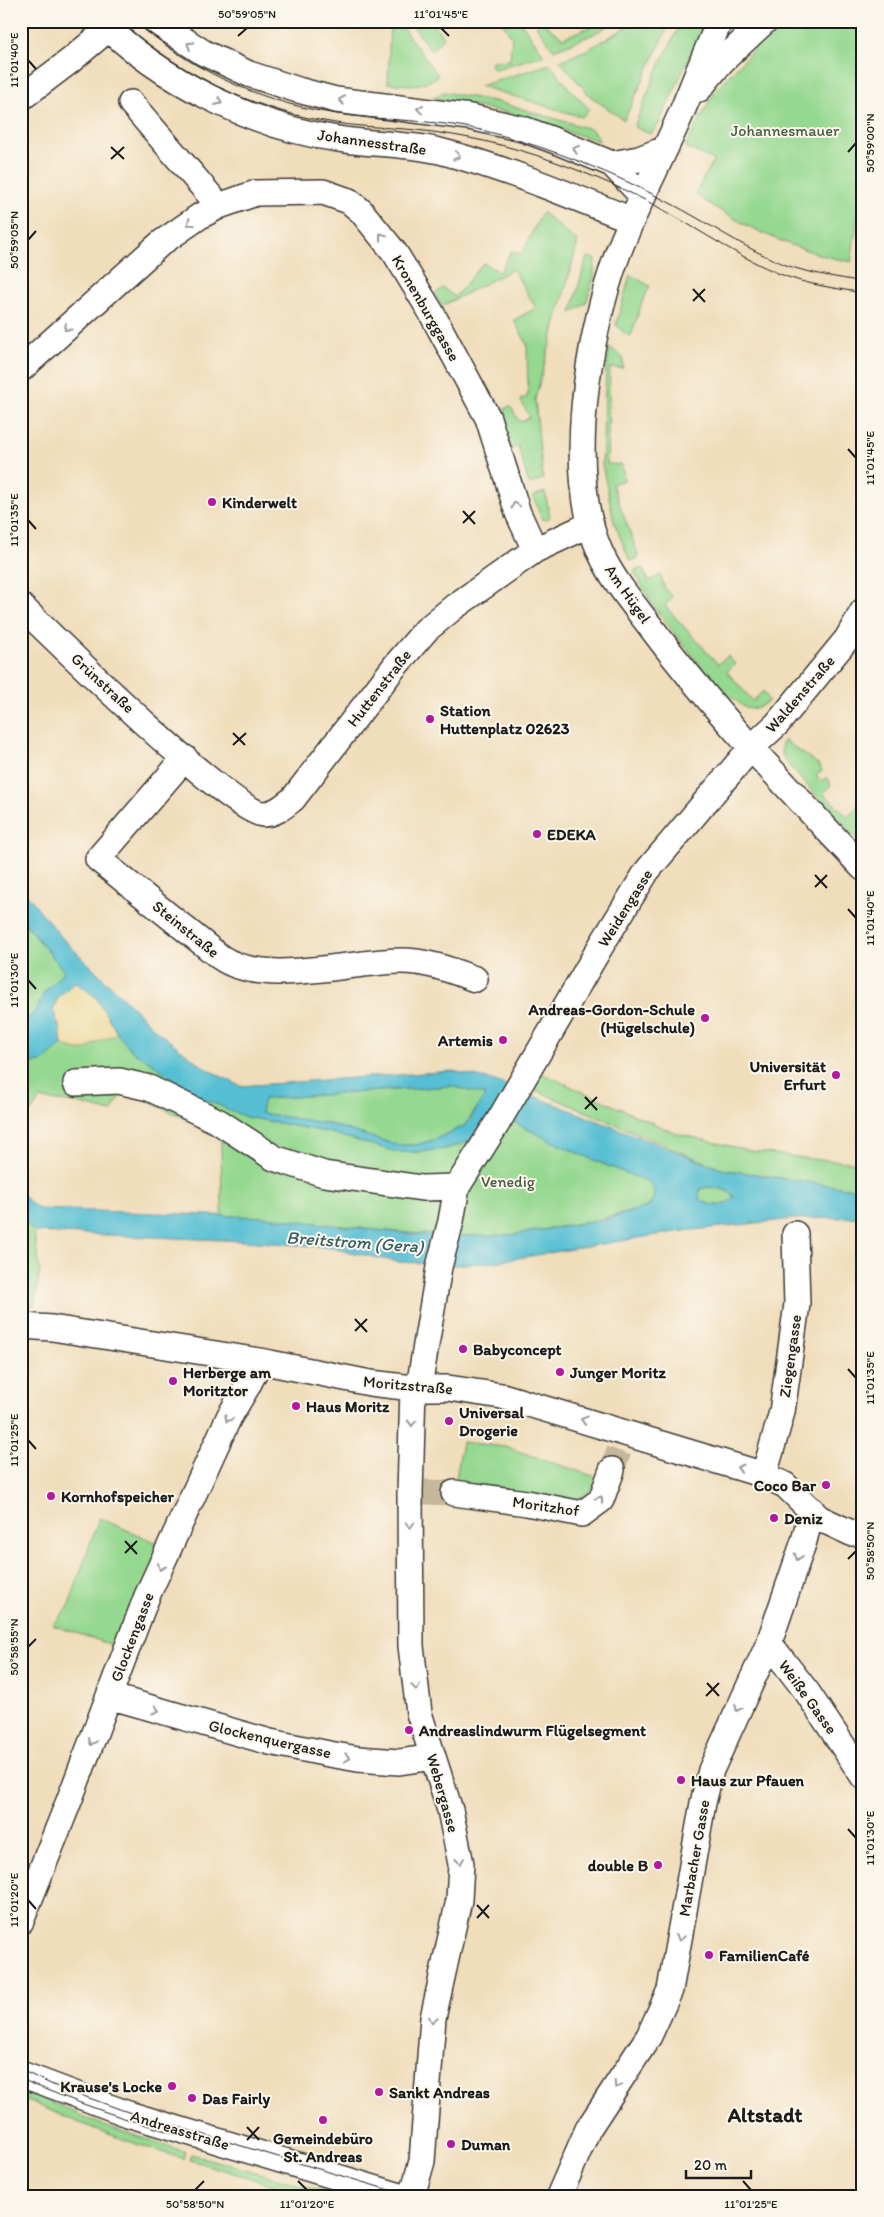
<svg xmlns="http://www.w3.org/2000/svg" width="884" height="2217" font-family="Itim,sans-serif">
	<style>
		.green { fill: #95d890; stroke: #587a56 }
		.sand { fill: #eeda9e; stroke: #857b5d }
		.water { fill: #56bfd3; stroke: #396e78; fill-rule: evenodd }
		.lines { fill: none; stroke-linecap: round; stroke-linejoin: round }
		.minor-tunnel { stroke: #c6b69b; stroke-width: 25; stroke-dasharray: 25 12; stroke-linecap: butt }
		.minor-casing { stroke: #3c3934; stroke-width: 28 }
		.minor { stroke: #fff; stroke-width: 25 }
		.tram { stroke: #1c1c1c; stroke-width: 1 }
		.oneway { stroke: #999 }
		.ticks { fill: none; stroke: #1c1c1c; stroke-width: 2 }
		.poi-dot { fill: #b5179e; stroke: #fbf7ec; stroke-width: 2 }
		.labels { text-anchor: middle; dominant-baseline: central; stroke-width: 4; stroke-linejoin: round; paint-order: stroke }
		.park-label { font-size: 16px; fill: #465e45; stroke: #fbf7ec }
		.street-label { font-size: 16px; fill: #1c1c1c; stroke: #fbf7ec }
		.poi-label { font-size: 16px; font-weight: bold; fill: #1c1c1c; stroke: #fbf7ec; text-anchor: start }
		.water-label { font-size: 18px; font-style: italic; fill: #335d65; stroke: #fbf7ec }
		.district-label { font-size: 21px; font-weight: bold; fill: #1c1c1c; stroke: #fbf7ec }
		.neatline { fill: none; stroke: #1c1c1c; stroke-width: 2 }
		.ticks-label { font-size: 12px; text-anchor: middle; fill: #1c1c1c }
	</style>
	<rect width="100%" height="100%" fill="#fbf7ec"/>
	<filter id="ink" filterUnits="userSpaceOnUse"><feTurbulence type="fractalNoise" baseFrequency=".02" numOctaves="2"/><feDisplacementMap in="SourceGraphic" scale="10" xChannelSelector="R" yChannelSelector="G"/><feConvolveMatrix kernelMatrix="1 2 1 2 8 2 1 2 1" color-interpolation-filters="sRGB"/></filter>
	<filter id="wash" filterUnits="userSpaceOnUse"><feTurbulence type="fractalNoise" baseFrequency=".0096" numOctaves="4" result="noise"/><feDisplacementMap in="SourceGraphic" scale="20" xChannelSelector="R" yChannelSelector="G"/><feGaussianBlur stdDeviation="1.12" result="paint"/><feColorMatrix in="noise" values="0 0 0 0 0 0 0 0 0 0 0 0 0 0 0 0 0 1.4 0 .05"/><feComposite in="paint" operator="in"/></filter>
	<g filter="url(#wash)">
		<rect width="100%" height="100%" fill="#f0ddbb"/>
		<!-- green -->
		<path class="green" d="M 409,21 L 430,21 L 444,37 L 431,51 Z
			M 520,21 L 544,55 L 495,69 L 491,67 L 492,61 L 510,60 L 512,37 L 502,22 Z
			M 604,21 L 616,21 L 594,34 L 554,50 L 536,26 L 542,22 L 563,38 Z
			M 637,21 L 671,21 L 624,120 L 590,96 L 560,61 L 589,49 Z
			M 682,21 L 706,21 L 658,125 L 651,134 L 634,127 L 654,77 Z
			M 783,21 L 863,21 L 863,183 L 851,262 C 796,251 742,227 695,194 L 714,160 L 685,147 L 715,91 L 767,35 Z
			M 390,27 L 402,27 L 438,76 C 421,88 407,85 388,83 Z
			M 550,64 L 569,88 L 589,109 L 582,117 L 480,86 Z
			M 444,92 L 498,102 L 590,129 L 596,133 L 599,141 L 507,113 L 438,99 L 437,97 L 435,97 L 435,99 L 432,98 Z
			M 542,212 L 578,242 L 535,399 L 543,479 L 529,484 L 518,446 L 504,451 L 492,416 L 510,406 L 520,422 L 530,417 L 520,400 L 528,396 L 527,344 L 514,320 L 536,308 L 513,269 L 442,306 L 435,294 L 443,288 L 455,297 L 483,263 L 500,272 L 511,251 L 522,254 Z
			M 587,257 L 595,259 L 594,277 L 586,303 L 571,313 Z
			M 630,275 L 650,286 L 641,305 L 631,336 L 624,333 L 616,325 Z
			M 610,347 L 623,358 L 623,368 L 610,368 L 607,464 L 622,465 L 624,480 L 612,484 L 639,557 L 630,561 L 614,522 L 602,464 L 606,369 Z
			M 545,492 L 550,517 L 547,520 L 542,519 L 533,496 Z
			M 642,568 L 649,581 L 660,575 L 665,589 L 673,597 L 665,606 L 718,664 L 728,656 L 735,664 L 727,672 L 753,701 L 763,691 L 769,701 C 741,720 744,699 721,692 L 653,606 L 634,571 Z
			M 784,740 L 818,764 L 822,771 L 816,775 L 821,781 L 827,778 L 831,785 L 823,793 L 848,817 L 859,804 L 863,807 L 863,846 L 790,767 C 783,758 778,751 784,740 Z
			M 21,919 L 64,971 L 44,993 L 37,1009 L 21,1026 Z
			M 96,997 L 132,1051 L 224,1106 L 246,1117 L 327,1132 L 397,1152 L 417,1152 L 445,1149 L 462,1144 L 510,1120 C 555,1144 601,1164 649,1182 C 657,1190 655,1200 647,1207 C 614,1217 582,1223 547,1229 C 535,1231 522,1234 510,1235 C 413,1241 318,1218 222,1217 L 221,1136 L 143,1098 L 122,1093 L 111,1112 L 77,1103 L 40,1099 L 21,1125 L 21,1064 L 42,1062 Z
			M 543,1074 L 675,1133 L 751,1151 L 811,1159 L 863,1163 L 863,1188 L 852,1189 L 721,1169 L 528,1087 Z
			M 452,1086 L 486,1095 L 464,1126 L 436,1139 L 416,1145 L 397,1145 L 329,1124 L 261,1113 L 263,1099 Z
			M 709,1187 C 718,1188 729,1189 734,1198 C 725,1209 710,1206 699,1199 L 700,1188 Z
			M 21,1219 L 34,1232 L 40,1270 L 34,1306 L 21,1306 Z
			M 462,1442 L 506,1447 L 599,1478 C 592,1490 587,1496 573,1501 L 455,1485 Z
			M 99,1518 L 164,1546 L 118,1647 L 52,1625 L 68,1608 Z
			M 21,2089 L 103,2125 L 186,2152 L 184,2159 C 128,2142 74,2123 21,2097 Z
			M 192,2154 L 339,2196 L 310,2196 L 190,2160 Z"/>
		<!-- sand -->
		<path class="sand" d="M 75,981 L 96,997 L 117,1033 C 105,1040 97,1040 87,1050 L 76,1050 L 62,1045 L 60,1029 L 53,1010 L 58,997 Z"/>
		<!-- water -->
		<path class="water" d="M 21,887 L 62,938 L 158,1032 L 205,1068 L 240,1086 L 453,1071 L 495,1081 L 721,1169 L 852,1189 L 863,1188 L 863,1217 L 793,1219 L 675,1232 L 494,1262 L 454,1265 L 398,1262 L 326,1247 L 246,1241 L 34,1232 L 21,1219 L 21,1193 L 29,1202 L 39,1209 L 266,1217 L 409,1234 L 460,1236 L 511,1235 L 604,1220 L 647,1207 C 655,1200 657,1190 649,1182 C 601,1164 555,1144 510,1120 L 462,1144 L 444,1149 L 417,1152 L 397,1152 L 327,1132 L 246,1117 L 197,1096 L 149,1061 L 132,1051 L 117,1033 L 96,997 L 75,982 L 58,997 L 53,1010 L 60,1029 L 62,1045 L 42,1062 L 21,1064 L 21,1026 L 37,1009 L 44,993 L 64,971 L 21,918 ZM 452,1086 L 485,1095 L 470,1120 L 464,1126 L 436,1139 L 416,1145 L 397,1145 L 329,1124 L 261,1113 L 264,1099 ZM 709,1187 C 718,1188 729,1189 734,1197 C 725,1209 710,1206 699,1199 L 700,1189 Z"/>
	</g>
	<g filter="url(#ink)">
		<g class="lines">
			<!-- minor-tunnel -->
			<path class="minor-tunnel" d="M 612,1470 L 619,1451
				M 424,1492 L 454,1493"/>
			<defs>
				<path id="minor" d="M 101,21 C 161,81 254,127 338,139 C 374,145 411,143 447,153 C 510,170 571,196 632,220
					M 155,21 L 204,53 L 249,74 L 298,90 L 336,100 L 470,117 L 523,129 L 553,140 L 612,164 L 643,197
					M 720,21 C 705,52 694,84 680,116 C 660,162 636,206 618,253 C 588,334 564,474 601,554 C 614,582 635,606 653,630 C 717,715 791,791 863,868
					M 699,89 L 722,61 L 765,21
					M 21,98 L 70,61 L 108,29
					M 131,103 L 219,206
					M 612,164 L 639,159 L 665,149
					M 21,369 L 161,243 L 200,216 L 219,206 L 256,193 L 323,192 L 349,201 L 361,211 L 395,253 L 431,312 L 488,418 L 518,513 L 535,550
					M 21,606 C 54,638 232,813 263,814 C 275,814 284,806 293,799 L 395,666 L 426,630 L 454,607 L 535,550 L 591,524
					M 185,758 L 98,859 L 220,957 C 264,988 350,961 401,961 C 428,961 450,970 475,979
					M 76,1083 L 119,1081 L 149,1088 L 219,1122 L 274,1158 L 324,1174 L 422,1188 L 457,1187
					M 21,1326 L 52,1328 L 260,1361 L 370,1383 L 413,1388 L 448,1388 L 502,1396 L 764,1475 L 785,1485 L 819,1518 L 851,1533 L 863,1533
					M 419,1387 L 439,1267 L 451,1221 L 457,1187 L 498,1122 L 602,944 L 647,871 L 751,748 L 777,724 L 847,639 L 863,611
					M 764,1475 L 782,1412 L 797,1304 L 795,1234
					M 454,1493 L 527,1503 L 582,1514 L 601,1500 L 612,1470
					M 769,1643 L 807,1692 L 863,1776
					M 109,1696 L 270,1742 L 329,1754 L 358,1759 L 399,1762 L 433,1757
					M 21,1921 L 69,1801 L 147,1596 L 229,1417 L 248,1385 L 260,1361
					M 21,2074 L 128,2114 L 400,2196
					M 412,2196 L 422,2161 L 433,2018 L 459,1900 L 461,1864 L 450,1810 L 419,1713 L 411,1646 L 410,1493 L 413,1388
					M 559,2196 L 588,2129 L 649,2036 L 670,1990 L 703,1803 L 711,1770 L 769,1643 L 804,1541 L 812,1510"/>
			</defs>
			<!-- minor casing -->
			<use href="#minor" class="minor-casing"/>
			<!-- minor -->
			<use href="#minor" class="minor"/>
			<!-- tram -->
			<path class="tram" d="M 120,21 C 176,72 249,108 324,121 C 354,127 386,127 416,130 C 464,135 508,145 553,161 C 592,175 632,192 667,212 C 704,233 741,258 780,274 C 807,285 835,288 863,293
				M 136,21 C 187,68 257,100 325,112 C 381,122 438,118 493,133 C 553,149 613,173 668,202 C 707,222 745,249 786,265 C 811,274 837,277 863,282
				M 21,2070 L 53,2085 L 128,2112 L 409,2196
				M 21,2079 C 75,2103 130,2121 187,2137"/>
		</g>
		<!-- one-way arrows -->
		<defs><path id="oneway-chevron" d="M-2-3.5L2.5 0L-2 3.5" fill="none" stroke-width="1.6" stroke-linecap="round" stroke-linejoin="round" transform="scale(1.25)"/></defs>
		<g class="oneway">
			<use href="#oneway-chevron" transform="translate(190 45) rotate(-148)"/>
			<use href="#oneway-chevron" transform="translate(342 100) rotate(-170)"/>
			<use href="#oneway-chevron" transform="translate(219 102) rotate(25)"/>
			<use href="#oneway-chevron" transform="translate(420 109) rotate(-173)"/>
			<use href="#oneway-chevron" transform="translate(576 149) rotate(-158)"/>
			<use href="#oneway-chevron" transform="translate(457 156) rotate(17)"/>
			<use href="#oneway-chevron" transform="translate(190 223) rotate(144)"/>
			<use href="#oneway-chevron" transform="translate(382 236) rotate(-127)"/>
			<use href="#oneway-chevron" transform="translate(67 328) rotate(138)"/>
			<use href="#oneway-chevron" transform="translate(515 505) rotate(-107)"/>
			<use href="#oneway-chevron" transform="translate(228 1419) rotate(117)"/>
			<use href="#oneway-chevron" transform="translate(584 1420) rotate(-163)"/>
			<use href="#oneway-chevron" transform="translate(412 1423) rotate(92)"/>
			<use href="#oneway-chevron" transform="translate(740 1468) rotate(-163)"/>
			<use href="#oneway-chevron" transform="translate(600 1499) rotate(-56)"/>
			<use href="#oneway-chevron" transform="translate(410 1525) rotate(90)"/>
			<use href="#oneway-chevron" transform="translate(798 1557) rotate(109)"/>
			<use href="#oneway-chevron" transform="translate(161 1567) rotate(114)"/>
			<use href="#oneway-chevron" transform="translate(416 1687) rotate(83)"/>
			<use href="#oneway-chevron" transform="translate(738 1708) rotate(115)"/>
			<use href="#oneway-chevron" transform="translate(156 1710) rotate(17)"/>
			<use href="#oneway-chevron" transform="translate(92 1742) rotate(111)"/>
			<use href="#oneway-chevron" transform="translate(347 1758) rotate(10)"/>
			<use href="#oneway-chevron" transform="translate(460 1861) rotate(83)"/>
			<use href="#oneway-chevron" transform="translate(680 1938) rotate(100)"/>
			<use href="#oneway-chevron" transform="translate(433 2020) rotate(98)"/>
			<use href="#oneway-chevron" transform="translate(617 2085) rotate(123)"/>
		</g>
	</g>
	<!-- ticks -->
	<path class="ticks" d="M 441,28 L 449,36M 238,36 L 247,28M 28,60 L 36,69M 111,147 L 124,159M 848,152 L 856,143M 111,159 L 124,147M 28,240 L 36,231M 693,289 L 705,302M 693,301 L 705,289M 848,449 L 856,458M 463,511 L 475,524M 28,520 L 36,529M 463,523 L 475,511M 233,733 L 245,745M 233,745 L 246,733M 815,875 L 827,888M 815,887 L 827,875M 848,909 L 856,918M 28,980 L 36,989M 585,1097 L 597,1110M 585,1109 L 597,1097M 355,1319 L 367,1332M 355,1331 L 367,1319M 848,1369 L 856,1378M 28,1440 L 36,1449M 125,1541 L 137,1554M 125,1553 L 137,1541M 848,1559 L 856,1551M 28,1647 L 36,1639M 707,1683 L 719,1696M 706,1696 L 719,1683M 848,1829 L 856,1838M 28,1900 L 36,1909M 477,1905 L 489,1918M 477,1918 L 489,1905M 247,2127 L 259,2140M 247,2140 L 259,2127M 298,2181 L 307,2190M 743,2181 L 751,2190M 195,2190 L 204,2181"/>
	<!-- markers -->
	<g class="poi-dot">
		<circle cx="212" cy="502" r="5"/>
		<circle cx="430" cy="719" r="5"/>
		<circle cx="537" cy="834" r="5"/>
		<circle cx="705" cy="1018" r="5"/>
		<circle cx="503" cy="1040" r="5"/>
		<circle cx="836" cy="1075" r="5"/>
		<circle cx="463" cy="1349" r="5"/>
		<circle cx="560" cy="1372" r="5"/>
		<circle cx="173" cy="1381" r="5"/>
		<circle cx="296" cy="1406" r="5"/>
		<circle cx="449" cy="1421" r="5"/>
		<circle cx="826" cy="1485" r="5"/>
		<circle cx="51" cy="1496" r="5"/>
		<circle cx="774" cy="1518" r="5"/>
		<circle cx="409" cy="1730" r="5"/>
		<circle cx="681" cy="1780" r="5"/>
		<circle cx="658" cy="1865" r="5"/>
		<circle cx="709" cy="1955" r="5"/>
		<circle cx="172" cy="2086" r="5"/>
		<circle cx="379" cy="2092" r="5"/>
		<circle cx="192" cy="2098" r="5"/>
		<circle cx="323" cy="2120" r="5"/>
		<circle cx="451" cy="2144" r="5"/>
	</g>
	<g class="labels">
		<!-- park labels -->
		<g class="park-label">
			<text x="785" y="130">Johannesmauer</text>
			<text x="508" y="1181">Venedig</text>
		</g>
		<!-- street labels -->
		<g class="street-label">
			<text transform="translate(372 142) rotate(8)">Johannesstraße</text>
			<text transform="translate(426 308) rotate(60)">Kronenburggasse</text>
			<text transform="translate(628 594) rotate(55)">Am Hügel</text>
			<text transform="translate(103 683) rotate(43)">Grünstraße</text>
			<text transform="translate(379 688) rotate(-52)">Huttenstraße</text>
			<text transform="translate(800 694) rotate(-49)">Waldenstraße</text>
			<text transform="translate(625 908) rotate(-58)">Weidengasse</text>
			<text transform="translate(186 929) rotate(39)">Steinstraße</text>
			<text transform="translate(790 1356) rotate(-82)">Ziegengasse</text>
			<text transform="translate(408 1385) rotate(5)">Moritzstraße</text>
			<text transform="translate(546 1506) rotate(8)">Moritzhof</text>
			<text transform="translate(132 1637) rotate(-69)">Glockengasse</text>
			<text transform="translate(808 1697) rotate(54)">Weiße Gasse</text>
			<text transform="translate(270 1739) rotate(13)">Glockenquergasse</text>
			<text transform="translate(443 1793) rotate(74)">Webergasse</text>
			<text transform="translate(694 1858) rotate(-80)">Marbacher Gasse</text>
			<text transform="translate(180 2130) rotate(17)">Andreasstraße</text>
		</g>
		<!-- poi labels -->
		<g class="poi-label">
			<text x="222" y="502">Kinderwelt</text>
			<text x="440" y="710">Station<tspan x="440" dy="18">Huttenplatz 02623</tspan></text>
			<text x="547" y="834">EDEKA</text>
			<text x="695" y="1009" text-anchor="end">Andreas-Gordon-Schule<tspan x="695" dy="18">(Hügelschule)</tspan></text>
			<text x="493" y="1040" text-anchor="end">Artemis</text>
			<text x="826" y="1066" text-anchor="end">Universität<tspan x="826" dy="18">Erfurt</tspan></text>
			<text x="473" y="1349">Babyconcept</text>
			<text x="183" y="1372">Herberge am<tspan x="183" dy="18">Moritztor</tspan></text>
			<text x="570" y="1372">Junger Moritz</text>
			<text x="306" y="1406">Haus Moritz</text>
			<text x="459" y="1412">Universal<tspan x="459" dy="18">Drogerie</tspan></text>
			<text x="816" y="1485" text-anchor="end">Coco Bar</text>
			<text x="61" y="1496">Kornhofspeicher</text>
			<text x="784" y="1518">Deniz</text>
			<text x="419" y="1730">Andreaslindwurm Flügelsegment</text>
			<text x="691" y="1780">Haus zur Pfauen</text>
			<text x="648" y="1865" text-anchor="end">double B</text>
			<text x="719" y="1955">FamilienCafé</text>
			<text x="162" y="2086" text-anchor="end">Krause's Locke</text>
			<text x="389" y="2092">Sankt Andreas</text>
			<text x="202" y="2098">Das Fairly</text>
			<text x="323" y="2138" text-anchor="middle">Gemeindebüro<tspan x="323" dy="18">St. Andreas</tspan></text>
			<text x="461" y="2144">Duman</text>
		</g>
		<!-- water labels -->
		<g class="water-label">
			<text transform="translate(355 1242) rotate(4)">Breitstrom (Gera)</text>
		</g>
		<!-- district labels -->
		<g class="district-label">
			<text x="765" y="2114">Altstadt</text>
		</g>
	</g>
	<!-- margin -->
	<rect width="884" height="2217" fill="none" stroke="#fbf7ec" stroke-width="55"/>
	<!-- scale -->
	<path d="M686 2170v8h65v-8" fill="none" stroke="#1c1c1c" stroke-width="2.5"/>
	<text x="694" y="2170" font-size="15" fill="#1c1c1c" stroke="#fbf7ec" stroke-width="4" paint-order="stroke">20 m</text>
	<rect x="28" y="28" width="828" height="2162" class="neatline"/>
	<g class="ticks-label">
		<text x="247" y="18">50°59'05"N</text>
		<text x="441" y="18">11°01'45"E</text>
		<text transform="translate(14 60) rotate(-90)" y="4">11°01'40"E</text>
		<text transform="translate(870 143) rotate(-90)" y="4">50°59'00"N</text>
		<text transform="translate(14 240) rotate(-90)" y="4">50°59'05"N</text>
		<text transform="translate(870 458) rotate(-90)" y="4">11°01'45"E</text>
		<text transform="translate(14 520) rotate(-90)" y="4">11°01'35"E</text>
		<text transform="translate(870 918) rotate(-90)" y="4">11°01'40"E</text>
		<text transform="translate(14 980) rotate(-90)" y="4">11°01'30"E</text>
		<text transform="translate(870 1378) rotate(-90)" y="4">11°01'35"E</text>
		<text transform="translate(14 1440) rotate(-90)" y="4">11°01'25"E</text>
		<text transform="translate(870 1551) rotate(-90)" y="4">50°58'50"N</text>
		<text transform="translate(14 1647) rotate(-90)" y="4">50°58'55"N</text>
		<text transform="translate(870 1838) rotate(-90)" y="4">11°01'30"E</text>
		<text transform="translate(14 1900) rotate(-90)" y="4">11°01'20"E</text>
		<text x="195" y="2208">50°58'50"N</text>
		<text x="307" y="2208">11°01'20"E</text>
		<text x="751" y="2208">11°01'25"E</text>
	</g>
</svg>
